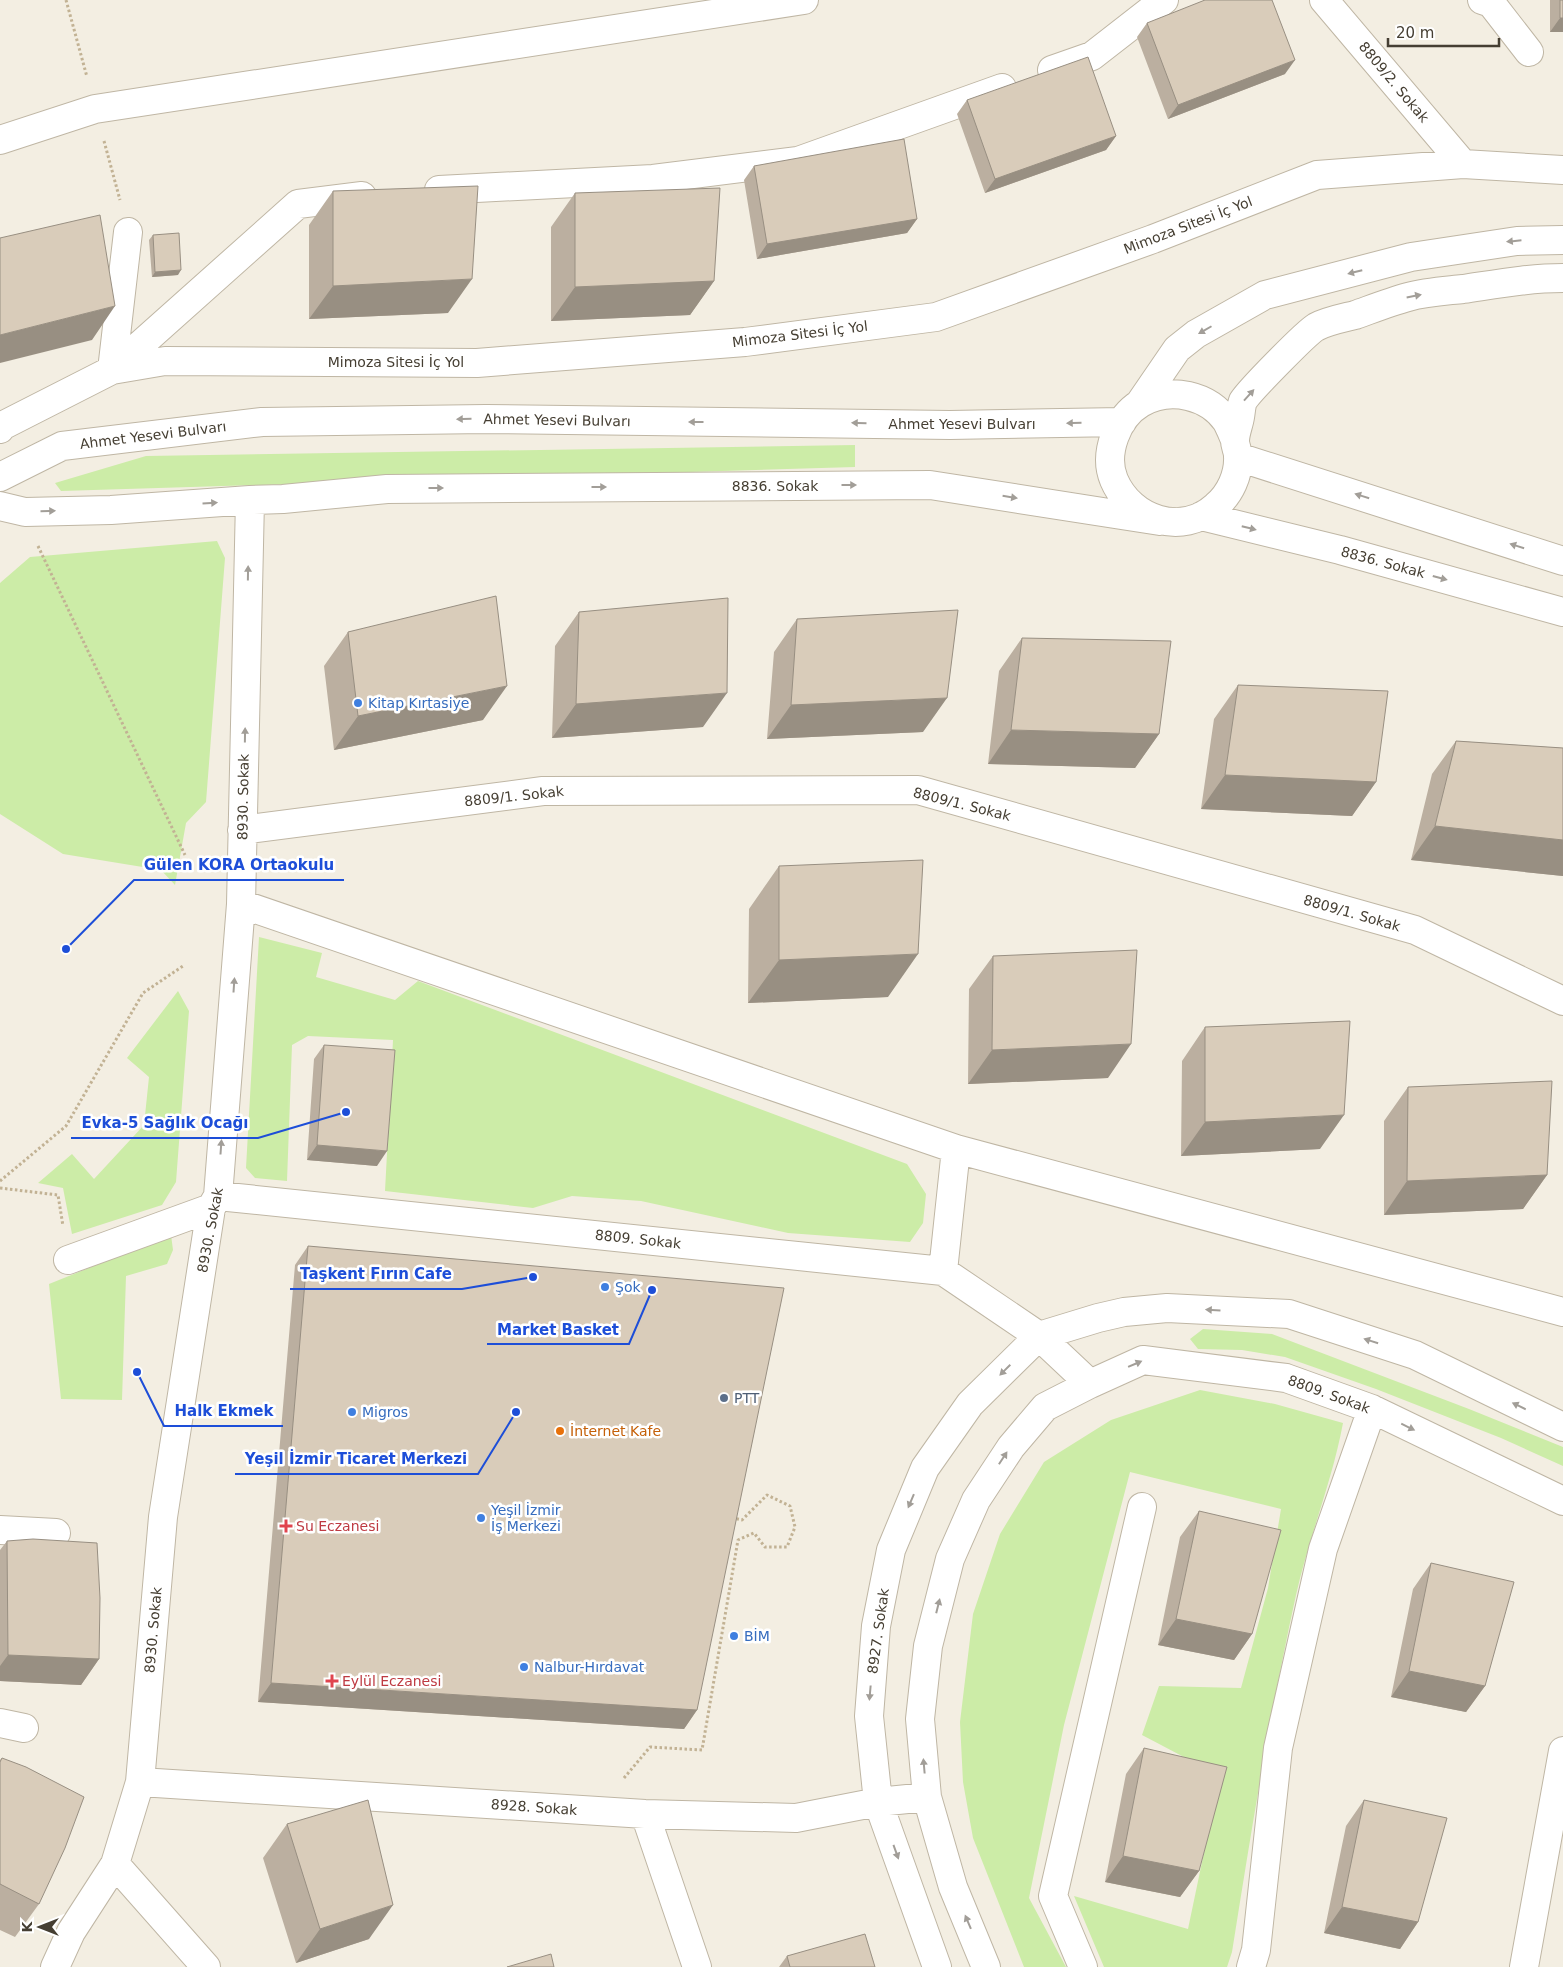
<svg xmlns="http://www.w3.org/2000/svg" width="1563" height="1967" font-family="'DejaVu Sans',sans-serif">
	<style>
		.green { fill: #cceca7 }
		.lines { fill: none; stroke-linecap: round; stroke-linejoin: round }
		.minor-casing { stroke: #bfb6a4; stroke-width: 30 }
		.path { stroke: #c2b294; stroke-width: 3; stroke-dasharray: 2.5 2.5; stroke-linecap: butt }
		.minor { stroke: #fff; stroke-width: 28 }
		.wall { fill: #bbafa0 }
		.shaded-wall { fill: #988f82 }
		.building { fill: #d9ccba; stroke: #988f82 }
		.oneway { fill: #a29e98 }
		.shop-dot { fill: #3f7fe0; stroke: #fff; stroke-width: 2 }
		.service-dot { fill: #5c6f8a; stroke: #fff; stroke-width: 2 }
		.food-dot { fill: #e8710a; stroke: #fff; stroke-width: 2 }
		.health-dot { fill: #e0444e; stroke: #fff; stroke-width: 2 }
		.labels { text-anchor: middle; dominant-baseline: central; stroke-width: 5; stroke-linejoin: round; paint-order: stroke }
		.street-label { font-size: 14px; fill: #453e32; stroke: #fff }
		.shop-label { font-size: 14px; fill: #366cbe; stroke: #fff; text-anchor: start }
		.service-label { font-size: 14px; fill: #4e5e75; stroke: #fff; text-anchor: start }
		.food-label { font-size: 14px; fill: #c56008; stroke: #fff; text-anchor: start }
		.health-label { font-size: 14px; fill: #be3a42; stroke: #fff; text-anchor: start }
		.leader { fill: none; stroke: #1d4ed8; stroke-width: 2 }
		.callout-dot { fill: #1d4ed8; stroke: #fff; stroke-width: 2 }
		.callout-label { font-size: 15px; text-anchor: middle; font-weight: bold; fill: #1d4ed8; stroke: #fff; stroke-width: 5; stroke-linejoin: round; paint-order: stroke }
	</style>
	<rect width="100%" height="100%" fill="#f3eee2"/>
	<!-- green -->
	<path class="green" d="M 855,445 L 855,467 L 61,491 L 55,483 L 146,456 Z
		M 217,541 L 225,558 L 206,802 L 186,823 L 175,885 L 161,870 L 63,854 L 0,814 L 0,583 L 30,557 Z
		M 259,937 L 322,953 L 316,977 L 395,1000 L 418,981 L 907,1164 L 926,1194 L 923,1223 L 910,1242 L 788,1233 L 641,1201 L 572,1196 L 533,1208 L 385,1191 L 393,1040 L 308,1036 L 292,1045 L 287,1181 L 255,1178 L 246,1168 Z
		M 178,991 L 189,1011 L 176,1182 L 162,1205 L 72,1234 L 63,1188 L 38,1183 L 72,1154 L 94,1179 L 144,1125 L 149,1077 L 127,1058 Z
		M 171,1235 L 173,1250 L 167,1264 L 126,1276 L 122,1400 L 61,1399 L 49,1284 Z
		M 1203,1329 L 1272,1334 L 1469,1409 L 1563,1447 L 1563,1466 L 1501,1438 L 1376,1389 L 1285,1357 L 1242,1350 L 1198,1349 L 1190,1339 Z
		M 1200,1390 L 1275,1404 L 1343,1423 C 1332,1482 1309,1537 1296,1595 C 1270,1713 1251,1833 1232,1952 L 1227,1967 L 1104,1967 L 1074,1896 L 1188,1929 L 1220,1776 L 1142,1735 L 1159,1686 L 1241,1688 L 1268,1588 L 1281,1509 L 1130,1472 L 1064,1725 L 1029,1898 L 1066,1967 L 1024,1967 L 973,1838 L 963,1782 L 960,1722 L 973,1614 L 1000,1534 L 1044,1462 L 1111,1420 Z"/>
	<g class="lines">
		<defs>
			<path id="minor" d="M 1324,0 L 1463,164
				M 1482,0 L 1491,3 L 1529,52
				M 1052,70 L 1092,56 L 1164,0
				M 0,140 L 95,109 L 804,0
				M 439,190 L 653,179 L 798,161 L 1002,88
				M 112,370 L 165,361 L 477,363 L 745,342 L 936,317 L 1153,239 L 1317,175 L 1463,164 L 1563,170
				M 112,370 L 298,204 L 362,196
				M 1140,403 L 1177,349 L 1196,334 L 1265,295 L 1411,257 L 1517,241 L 1563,240
				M 0,429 L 2,426 L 112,370 L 128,232
				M 1235,440 C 1233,435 1230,428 1227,422 C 1209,395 1170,386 1141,403 C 1117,417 1103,454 1114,480 C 1131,520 1182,537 1216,506 C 1230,494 1239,475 1238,456 C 1238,451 1235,446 1235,441 C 1235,433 1239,424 1240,417 C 1241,412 1241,406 1243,401 C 1249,391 1306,333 1316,327 C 1327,321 1343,318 1355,315 C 1372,309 1390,302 1408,297 C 1426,292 1445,291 1463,289 C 1497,284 1529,278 1563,278
				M 1238,457 L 1563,561
				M 0,477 L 62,446 L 262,422 L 486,419 L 950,425 L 1122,422
				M 0,506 L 25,512 L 111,510 L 250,500 L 283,499 L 387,489 L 930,485 L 1160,521
				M 1201,516 L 1340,550 L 1563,612
				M 242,830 L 543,791 L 918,790 L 1415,930 L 1563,1001
				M 241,904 L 956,1149 L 943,1271
				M 956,1149 L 1563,1312
				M 218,1196 L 943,1271 L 1039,1336 L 1090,1384
				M 68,1260 L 211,1208
				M 0,1530 L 56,1533
				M 0,1723 L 24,1728
				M 140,1782 L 645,1814 L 796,1818 L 878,1802 L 927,1797
				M 645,1814 L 697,1967
				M 115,1864 L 206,1967
				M 55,1967 L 71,1932 L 115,1864 L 140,1782 L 163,1517 L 211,1208 L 218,1196 L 241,904 L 250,500
				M 937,1967 L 878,1802 L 869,1716 L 876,1626 L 891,1550 L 925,1468 L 970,1404 L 1039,1336 L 1098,1318 L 1124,1312 L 1167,1308 L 1289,1314 L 1415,1355 L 1563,1427
				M 986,1967 L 953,1887 L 927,1797 L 920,1719 L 928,1646 L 950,1559 L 976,1500 L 1011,1447 L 1045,1407 L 1090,1384 L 1143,1360 L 1286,1378 L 1372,1409 L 1563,1501
				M 1083,1967 L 1053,1896 L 1142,1507
				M 1251,1967 L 1256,1950 L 1278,1748 L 1323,1549 L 1372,1409
				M 1524,1967 L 1563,1751"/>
		</defs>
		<!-- minor casing -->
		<use href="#minor" class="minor-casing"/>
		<!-- path -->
		<path class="path" d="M 66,0 L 87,77
			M 104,141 L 120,200
			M 38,546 L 185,855
			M 0,1181 L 66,1126 L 143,993 L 183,966
			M 0,1188 L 58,1195 L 63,1226
			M 624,1778 L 650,1747 L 702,1750 L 738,1540 L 754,1533 L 765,1547 L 787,1547 L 795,1527 L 790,1506 L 767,1495 L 742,1520 L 733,1518"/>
		<!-- minor -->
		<use href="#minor" class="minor"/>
	</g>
	<!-- wall -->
	<path class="wall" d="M 1550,0 L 1563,0 L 1563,32 L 1550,32 Z
		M 1147,23 L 1285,74 L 1168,119 L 1137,37 Z
		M 967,100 L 1116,136 L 1106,150 L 985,193 L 957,114 Z
		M 754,166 L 917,219 L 907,233 L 757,259 L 744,180 Z
		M 333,191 L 448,313 L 309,319 L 309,225 Z
		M 575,193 L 714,281 L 690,315 L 551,321 L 551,227 Z
		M 153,235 L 178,275 L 152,277 L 149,240 Z
		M 579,612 L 703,727 L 552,738 L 555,646 Z
		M 797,619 L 923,732 L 767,739 L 774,652 Z
		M 348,632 L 483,720 L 334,750 L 324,666 Z
		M 1022,638 L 1159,734 L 1135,768 L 988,764 L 999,671 Z
		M 1238,685 L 1376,782 L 1352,816 L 1201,809 L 1214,719 Z
		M 1456,741 L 1563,748 L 1563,876 L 1411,860 L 1432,774 Z
		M 779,866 L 888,997 L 748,1003 L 749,909 Z
		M 993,956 L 1108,1078 L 968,1084 L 969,989 Z
		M 1205,1027 L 1320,1149 L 1181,1156 L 1182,1061 Z
		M 324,1045 L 377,1166 L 307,1160 L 314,1059 Z
		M 1408,1087 L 1547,1175 L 1523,1209 L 1384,1215 L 1384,1121 Z
		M 308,1246 L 697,1710 L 684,1729 L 258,1702 L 295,1265 Z
		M 1199,1511 L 1252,1634 L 1234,1660 L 1158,1645 L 1180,1537 Z
		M 7,1541 L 99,1659 L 81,1685 L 0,1681 L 0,1550 Z
		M 1431,1563 L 1485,1686 L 1466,1712 L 1391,1697 L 1413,1589 Z
		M 1144,1748 L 1199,1871 L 1180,1897 L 1105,1882 L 1126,1774 Z
		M 2,1758 L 39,1904 L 15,1937 L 0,1930 L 0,1760 Z
		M 1364,1800 L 1418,1922 L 1400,1949 L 1324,1933 L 1346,1826 Z
		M 287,1824 L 369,1939 L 296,1963 L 263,1858 Z
		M 787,1956 L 875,1967 L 779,1967 Z"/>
	<!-- shaded-wall -->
	<path class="shaded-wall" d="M 1560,18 L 1563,18 L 1563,32 L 1550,32 Z
		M 1295,60 L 1285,74 L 1168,119 L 1178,105 Z
		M 1116,136 L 1106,150 L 985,193 L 995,179 Z
		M 917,219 L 907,233 L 757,259 L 767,244 Z
		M 181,270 L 178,275 L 152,277 L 155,272 Z
		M 472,279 L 448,313 L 309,319 L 333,286 Z
		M 714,281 L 690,315 L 551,321 L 575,287 Z
		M 115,306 L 92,340 L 0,363 L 0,335 Z
		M 507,686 L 483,720 L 334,750 L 358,716 Z
		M 727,693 L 703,727 L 552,738 L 576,704 Z
		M 947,698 L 923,732 L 767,739 L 791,705 Z
		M 1011,730 L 1159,734 L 1135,768 L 988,764 Z
		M 1225,775 L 1376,782 L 1352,816 L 1201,809 Z
		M 1435,826 L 1563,840 L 1563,876 L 1411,860 Z
		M 918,954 L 888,997 L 748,1003 L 779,960 Z
		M 1131,1044 L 1108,1078 L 968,1084 L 992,1050 Z
		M 1344,1115 L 1320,1149 L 1181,1156 L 1205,1122 Z
		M 317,1145 L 387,1151 L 377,1166 L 307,1160 Z
		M 1547,1175 L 1523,1209 L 1384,1215 L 1407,1181 Z
		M 1176,1619 L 1252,1634 L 1234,1660 L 1158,1645 Z
		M 8,1655 L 99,1659 L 81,1685 L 0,1681 L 0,1666 Z
		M 1409,1671 L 1485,1686 L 1466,1712 L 1391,1697 Z
		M 271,1683 L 697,1710 L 684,1729 L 258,1702 Z
		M 1123,1856 L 1199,1871 L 1180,1897 L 1105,1882 Z
		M 393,1905 L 369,1939 L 296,1963 L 320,1929 Z
		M 1342,1907 L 1418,1922 L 1400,1949 L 1324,1933 Z"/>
	<!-- building -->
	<path class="building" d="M 1205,0 L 1272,0 L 1295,60 L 1178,105 L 1147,23 Z
		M 1560,0 L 1563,0 L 1563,18 L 1560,18 Z
		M 1088,57 L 1116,136 L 995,179 L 967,100 Z
		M 904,139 L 917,219 L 767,244 L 754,166 Z
		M 478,186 L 472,279 L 333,286 L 333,191 Z
		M 720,188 L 714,281 L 575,287 L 575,193 Z
		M 100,215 L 115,306 L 0,335 L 0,238 Z
		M 179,233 L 181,270 L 155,272 L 153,235 Z
		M 496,596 L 507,686 L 358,716 L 348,632 Z
		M 728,598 L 727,693 L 576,704 L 579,612 Z
		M 958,610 L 947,698 L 791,705 L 797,619 Z
		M 1022,638 L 1171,641 L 1159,734 L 1011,730 Z
		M 1238,685 L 1388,691 L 1376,782 L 1225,775 Z
		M 1456,741 L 1563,748 L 1563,840 L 1435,826 Z
		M 923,860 L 918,954 L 779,960 L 779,866 Z
		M 1137,950 L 1131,1044 L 992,1050 L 993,956 Z
		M 1350,1021 L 1344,1115 L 1205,1122 L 1205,1027 Z
		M 324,1045 L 395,1050 L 387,1151 L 317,1145 Z
		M 1552,1081 L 1547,1175 L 1407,1181 L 1408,1087 Z
		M 308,1246 L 784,1288 L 697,1710 L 271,1683 Z
		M 1199,1511 L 1281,1530 L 1252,1634 L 1176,1619 Z
		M 33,1539 L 97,1543 L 100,1598 L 99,1659 L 8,1655 L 7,1541 Z
		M 1431,1563 L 1514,1582 L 1485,1686 L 1409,1671 Z
		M 1144,1748 L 1227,1767 L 1199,1871 L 1123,1856 Z
		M 2,1758 L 26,1767 L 84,1797 L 65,1848 L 39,1904 L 0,1884 L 0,1762 Z
		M 368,1800 L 393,1905 L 320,1929 L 287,1824 Z
		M 1364,1800 L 1447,1818 L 1418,1922 L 1342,1907 Z
		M 865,1934 L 875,1967 L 790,1967 L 787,1956 Z
		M 551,1954 L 554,1967 L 507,1967 Z"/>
	<!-- one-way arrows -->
	<defs><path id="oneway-solid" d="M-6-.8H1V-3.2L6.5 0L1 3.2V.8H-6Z" transform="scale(1.25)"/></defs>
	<g class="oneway">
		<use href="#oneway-solid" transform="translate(1514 241) rotate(174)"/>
		<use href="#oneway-solid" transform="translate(1355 272) rotate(166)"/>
		<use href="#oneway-solid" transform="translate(1414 296) rotate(-11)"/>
		<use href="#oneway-solid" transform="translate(1205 330) rotate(150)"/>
		<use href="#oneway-solid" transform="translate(1249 395) rotate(-48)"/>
		<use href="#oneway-solid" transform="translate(464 419) rotate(179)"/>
		<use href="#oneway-solid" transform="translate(696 422) rotate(-180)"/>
		<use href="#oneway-solid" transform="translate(859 423) rotate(-179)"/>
		<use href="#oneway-solid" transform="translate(1074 423) rotate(179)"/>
		<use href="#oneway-solid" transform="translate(849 485)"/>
		<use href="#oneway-solid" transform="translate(599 487)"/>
		<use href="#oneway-solid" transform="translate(436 488)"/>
		<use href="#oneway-solid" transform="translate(1362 496) rotate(-163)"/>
		<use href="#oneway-solid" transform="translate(1010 497) rotate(9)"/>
		<use href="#oneway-solid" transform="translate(210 503) rotate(-4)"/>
		<use href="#oneway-solid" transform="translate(48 511) rotate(-1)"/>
		<use href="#oneway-solid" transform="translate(1249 528) rotate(14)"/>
		<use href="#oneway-solid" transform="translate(1517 546) rotate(-162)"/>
		<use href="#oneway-solid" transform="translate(248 573) rotate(-89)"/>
		<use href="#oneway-solid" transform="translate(1440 578) rotate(15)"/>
		<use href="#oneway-solid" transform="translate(245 735) rotate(-89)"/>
		<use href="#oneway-solid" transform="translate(234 985) rotate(-86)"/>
		<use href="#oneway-solid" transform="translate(221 1147) rotate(-86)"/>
		<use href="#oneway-solid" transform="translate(1213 1310) rotate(-177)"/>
		<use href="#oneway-solid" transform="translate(1371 1341) rotate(-162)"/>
		<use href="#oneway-solid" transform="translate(1135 1364) rotate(-23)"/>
		<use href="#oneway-solid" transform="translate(1005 1370) rotate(135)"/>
		<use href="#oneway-solid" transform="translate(1519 1406) rotate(-154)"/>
		<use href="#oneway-solid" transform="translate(1408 1427) rotate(26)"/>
		<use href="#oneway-solid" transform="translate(1003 1458) rotate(-57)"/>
		<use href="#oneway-solid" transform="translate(911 1501) rotate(113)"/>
		<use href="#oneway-solid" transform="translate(938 1606) rotate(-76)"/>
		<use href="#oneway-solid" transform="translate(870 1693) rotate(95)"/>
		<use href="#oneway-solid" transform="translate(924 1766) rotate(-95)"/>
		<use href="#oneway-solid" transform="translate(896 1852) rotate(70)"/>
		<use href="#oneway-solid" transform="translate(968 1922) rotate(-113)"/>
	</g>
	<!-- markers -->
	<g class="shop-dot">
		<circle cx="358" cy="703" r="5"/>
		<circle cx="605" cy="1287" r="5"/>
		<circle cx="352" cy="1412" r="5"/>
		<circle cx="481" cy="1518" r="5"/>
		<circle cx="734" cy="1636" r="5"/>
		<circle cx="524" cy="1667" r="5"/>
	</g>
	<circle class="service-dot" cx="724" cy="1398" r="5"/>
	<circle class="food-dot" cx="560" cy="1431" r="5"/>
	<g class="health-dot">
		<path d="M283.5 1518.5h5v5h5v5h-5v5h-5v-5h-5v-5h5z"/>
		<path d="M329.5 1673.5h5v5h5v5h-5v5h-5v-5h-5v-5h5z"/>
	</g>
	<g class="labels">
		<!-- street labels -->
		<g class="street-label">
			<text transform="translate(1394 82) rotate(50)">8809/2. Sokak</text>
			<text transform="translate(1188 225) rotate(-21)">Mimoza Sitesi İç Yol</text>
			<text transform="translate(800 334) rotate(-7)">Mimoza Sitesi İç Yol</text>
			<text x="396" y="362">Mimoza Sitesi İç Yol</text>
			<text transform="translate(557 420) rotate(1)">Ahmet Yesevi Bulvarı</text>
			<text x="962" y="424">Ahmet Yesevi Bulvarı</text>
			<text transform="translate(153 435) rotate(-7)">Ahmet Yesevi Bulvarı</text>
			<text x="775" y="486">8836. Sokak</text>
			<text transform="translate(1383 562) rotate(15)">8836. Sokak</text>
			<text transform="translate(514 796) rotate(-6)">8809/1. Sokak</text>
			<text transform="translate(243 797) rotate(-89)">8930. Sokak</text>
			<text transform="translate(962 804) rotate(14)">8809/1. Sokak</text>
			<text transform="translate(1352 913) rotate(16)">8809/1. Sokak</text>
			<text transform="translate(210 1230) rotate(-79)">8930. Sokak</text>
			<text transform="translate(638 1239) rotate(6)">8809. Sokak</text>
			<text transform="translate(1329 1394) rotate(20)">8809. Sokak</text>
			<text transform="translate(153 1630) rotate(-85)">8930. Sokak</text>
			<text transform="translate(878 1631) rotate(-82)">8927. Sokak</text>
			<text transform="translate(534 1807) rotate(4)">8928. Sokak</text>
		</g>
		<!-- shop labels -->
		<g class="shop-label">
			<text x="368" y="703">Kitap Kırtasiye</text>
			<text x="615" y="1287">Şok</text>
			<text x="362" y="1412">Migros</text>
			<text x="491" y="1510">Yeşil İzmir<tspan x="491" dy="16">İş Merkezi</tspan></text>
			<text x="744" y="1636">BİM</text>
			<text x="534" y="1667">Nalbur-Hırdavat</text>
		</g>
		<!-- service labels -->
		<g class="service-label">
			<text x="734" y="1398">PTT</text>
		</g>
		<!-- food labels -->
		<g class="food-label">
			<text x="570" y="1431">İnternet Kafe</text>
		</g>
		<!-- health labels -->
		<g class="health-label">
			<text x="296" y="1526">Su Eczanesi</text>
			<text x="342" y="1681">Eylül Eczanesi</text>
		</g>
	</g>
	<!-- callouts -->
	<path class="leader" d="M66 949L134 880H344M346 1112L258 1138H71M533 1277L462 1289H290M652 1290L629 1344H487M137 1372L164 1426H283M516 1412L478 1474H235"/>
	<g class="callout-dot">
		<circle cx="66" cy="949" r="5"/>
		<circle cx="346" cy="1112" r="5"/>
		<circle cx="533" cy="1277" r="5"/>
		<circle cx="652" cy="1290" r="5"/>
		<circle cx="137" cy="1372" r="5"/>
		<circle cx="516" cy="1412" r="5"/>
	</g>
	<g class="callout-label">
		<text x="239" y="870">Gülen KORA Ortaokulu</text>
		<text x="165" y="1128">Evka-5 Sağlık Ocağı</text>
		<text x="376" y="1279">Taşkent Fırın Cafe</text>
		<text x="558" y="1335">Market Basket</text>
		<text x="224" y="1416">Halk Ekmek</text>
		<text x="356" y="1464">Yeşil İzmir Ticaret Merkezi</text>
	</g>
	<!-- north arrow -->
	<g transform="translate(40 1927) rotate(270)" stroke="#ffffff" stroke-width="4" paint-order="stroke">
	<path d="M0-4L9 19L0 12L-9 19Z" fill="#453e32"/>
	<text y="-8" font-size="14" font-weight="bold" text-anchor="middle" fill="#453e32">K</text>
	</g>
	<!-- scale -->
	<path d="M1388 38v8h111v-8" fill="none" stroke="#453e32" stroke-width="2.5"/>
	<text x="1396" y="38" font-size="15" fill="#453e32" stroke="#ffffff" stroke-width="4" paint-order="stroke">20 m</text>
</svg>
